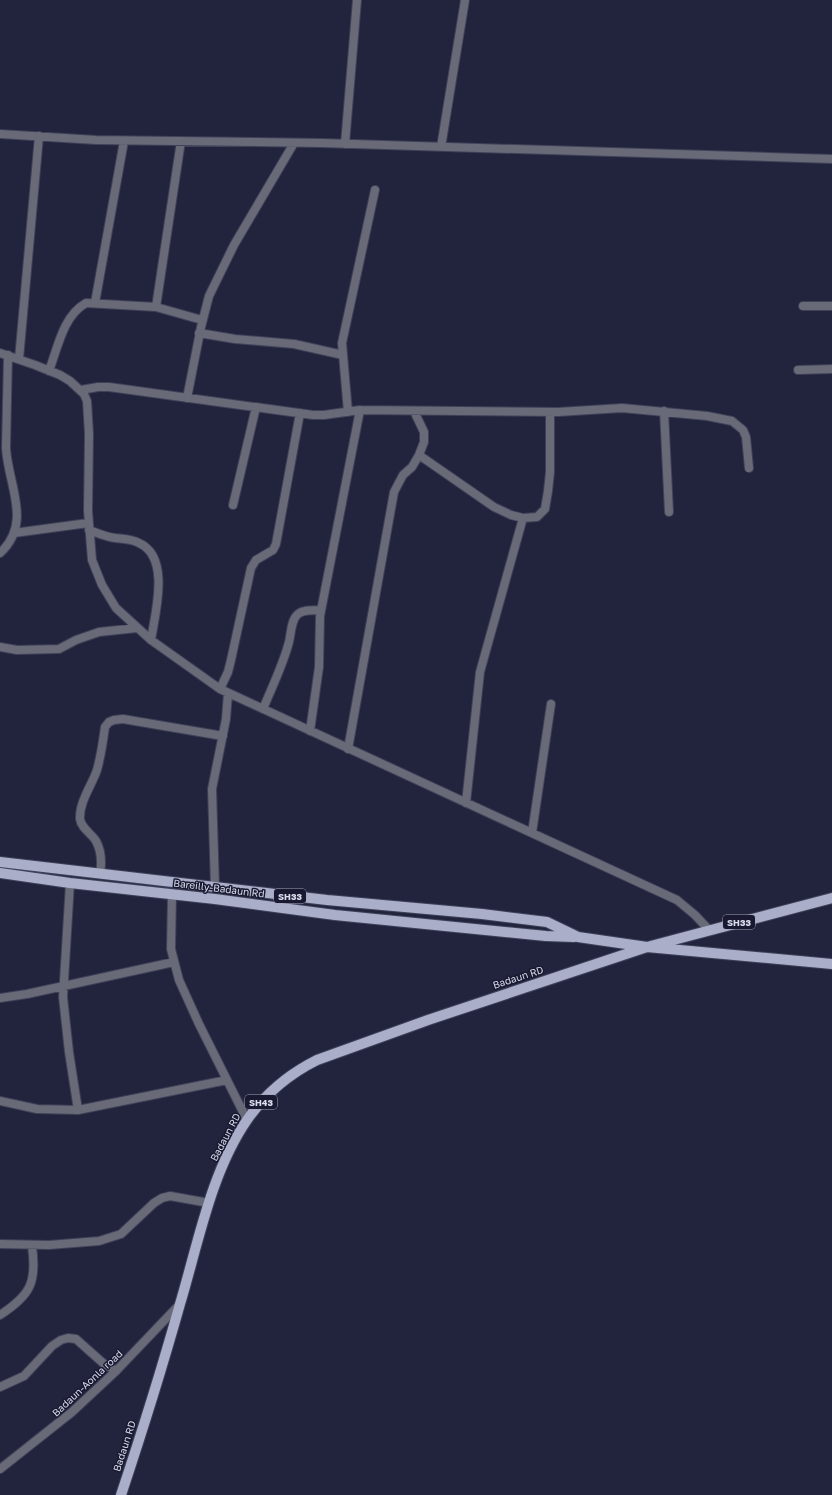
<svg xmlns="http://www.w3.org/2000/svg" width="832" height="1495" font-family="'Golos Text',sans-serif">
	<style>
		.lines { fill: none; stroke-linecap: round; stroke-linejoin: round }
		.minor-casing { stroke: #3f4159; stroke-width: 10 }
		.tertiary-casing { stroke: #3f4159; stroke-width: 10 }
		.primary-casing { stroke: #3f4159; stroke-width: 12 }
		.minor { stroke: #686a77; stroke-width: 8 }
		.tertiary { stroke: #686a77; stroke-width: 8 }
		.primary { stroke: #aaaec9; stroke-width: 10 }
		.labels { text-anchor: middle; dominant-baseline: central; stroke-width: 3; stroke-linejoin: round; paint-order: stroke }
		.shield { fill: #191a32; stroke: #9fa2b4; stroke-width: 1 }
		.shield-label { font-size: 9px; font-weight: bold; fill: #d9dcec }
		.street-label { font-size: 10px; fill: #d9dcec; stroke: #191a32 }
	</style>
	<rect width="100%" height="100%" fill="#22243d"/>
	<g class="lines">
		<defs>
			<path id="minor" d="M 0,134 L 96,140 L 322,143 L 832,159
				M 345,144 L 357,0
				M 441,147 L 465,0
				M 95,303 L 124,141
				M 803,306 L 832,306
				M 156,307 L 181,141
				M 199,333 L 235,339 L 294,344 L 343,355
				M 0,353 L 35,365 L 60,375 L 70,381 L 84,394 L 87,401 L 89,434 L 88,511 L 92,560 L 102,585 L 116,608 L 151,640 L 220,689 L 677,900 L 695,915 L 709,930
				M 19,359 L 39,136
				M 798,370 L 832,369
				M 49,371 C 58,347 63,316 86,303 L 156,307 L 202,320
				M 81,390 L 98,387 L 109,387 L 313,415 L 324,415 L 360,410 L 558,412 L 622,408 L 707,416 L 732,421 L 743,430 L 746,437 L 749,468
				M 187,398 L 201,327 L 209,296 L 234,245 L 294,143
				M 664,411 L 669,512
				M 348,412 L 342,343 L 375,190
				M 419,455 L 494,507 L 511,515 L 523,518 L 537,517 L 545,509 L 548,491 L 550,472 L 550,412
				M 233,505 L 256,407
				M 89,530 C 97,533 106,537 115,538 C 123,539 132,539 139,543 C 171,557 155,614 151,640
				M 14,533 L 88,523
				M 0,553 C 33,523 8,485 6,448 L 8,355
				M 0,647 L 17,650 L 59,649 L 76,640 L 99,632 L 137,628
				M 220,689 L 228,672 L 231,660 L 251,568 L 256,560 L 273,550 L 276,544 L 300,413
				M 263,709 C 272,687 283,665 289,642 C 291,634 291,621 297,615 C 302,609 313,611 321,610
				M 310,731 L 319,667 L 320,616 L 360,410
				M 348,749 L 394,492 L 403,475 L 412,467 L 419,455 L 424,442 L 424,432 L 414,411
				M 466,803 L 480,672 L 523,518
				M 532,833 L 551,704
				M 100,874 C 102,862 102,852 96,841 C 92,834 81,828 80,819 C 79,802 92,785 97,770 C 101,756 103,741 105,727 L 109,722 L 114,720 L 123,719 L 223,736
				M 70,883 L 63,997 L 69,1052 L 78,1110
				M 215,887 L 212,789 L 226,719 L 228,693
				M 172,894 L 171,949 L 179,980 L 199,1024 L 247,1120
				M 0,998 L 27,994 L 174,962
				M 0,1101 L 37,1109 L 78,1110 L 227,1080
				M 0,1244 L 49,1245 L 99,1241 L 121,1234 L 154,1203 L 162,1198 L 170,1196 L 209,1203
				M 0,1315 C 31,1295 37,1282 32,1246
				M 0,1387 L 24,1376 L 52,1346 L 61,1340 L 68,1338 L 76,1339 L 103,1363 L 116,1371"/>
			<path id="tertiary" d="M 0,1469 L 72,1412 L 116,1371 L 180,1304"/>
			<path id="primary" d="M 0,862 L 327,900 L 482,914 L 547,922 L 578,937 L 647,947 L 832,964
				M 0,873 L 70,883 L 215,899 L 335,915 L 546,936 L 574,937
				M 121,1495 C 142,1432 162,1368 180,1304 C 198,1244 211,1172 247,1120 C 265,1094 289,1074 317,1060 L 428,1020 L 647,947 L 832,898"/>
		</defs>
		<!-- minor casing -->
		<use href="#minor" class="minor-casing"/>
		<!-- tertiary casing -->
		<use href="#tertiary" class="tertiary-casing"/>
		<!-- primary casing -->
		<use href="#primary" class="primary-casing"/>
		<!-- minor -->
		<use href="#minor" class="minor"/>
		<!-- tertiary -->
		<use href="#tertiary" class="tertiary"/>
		<!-- primary -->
		<use href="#primary" class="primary"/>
	</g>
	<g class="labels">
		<!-- shield labels -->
		<g class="shield">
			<rect x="274" y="889" width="32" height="14" rx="3"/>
			<rect x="723" y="915" width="32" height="14" rx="3"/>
			<rect x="245" y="1095" width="32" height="14" rx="3"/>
		</g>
		<g class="shield-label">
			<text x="290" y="896">SH33</text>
			<text x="739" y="922">SH33</text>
			<text x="261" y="1102">SH43</text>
		</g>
		<!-- street labels -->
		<g class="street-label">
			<text transform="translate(219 888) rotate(7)">Bareilly-Badaun Rd</text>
			<text transform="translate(518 977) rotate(-18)">Badaun RD</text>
			<text transform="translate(225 1137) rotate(-62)">Badaun RD</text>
			<text transform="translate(87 1383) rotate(-43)">Badaun-Aonla road</text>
			<text transform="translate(124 1446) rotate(-72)">Badaun RD</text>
		</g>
	</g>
</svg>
